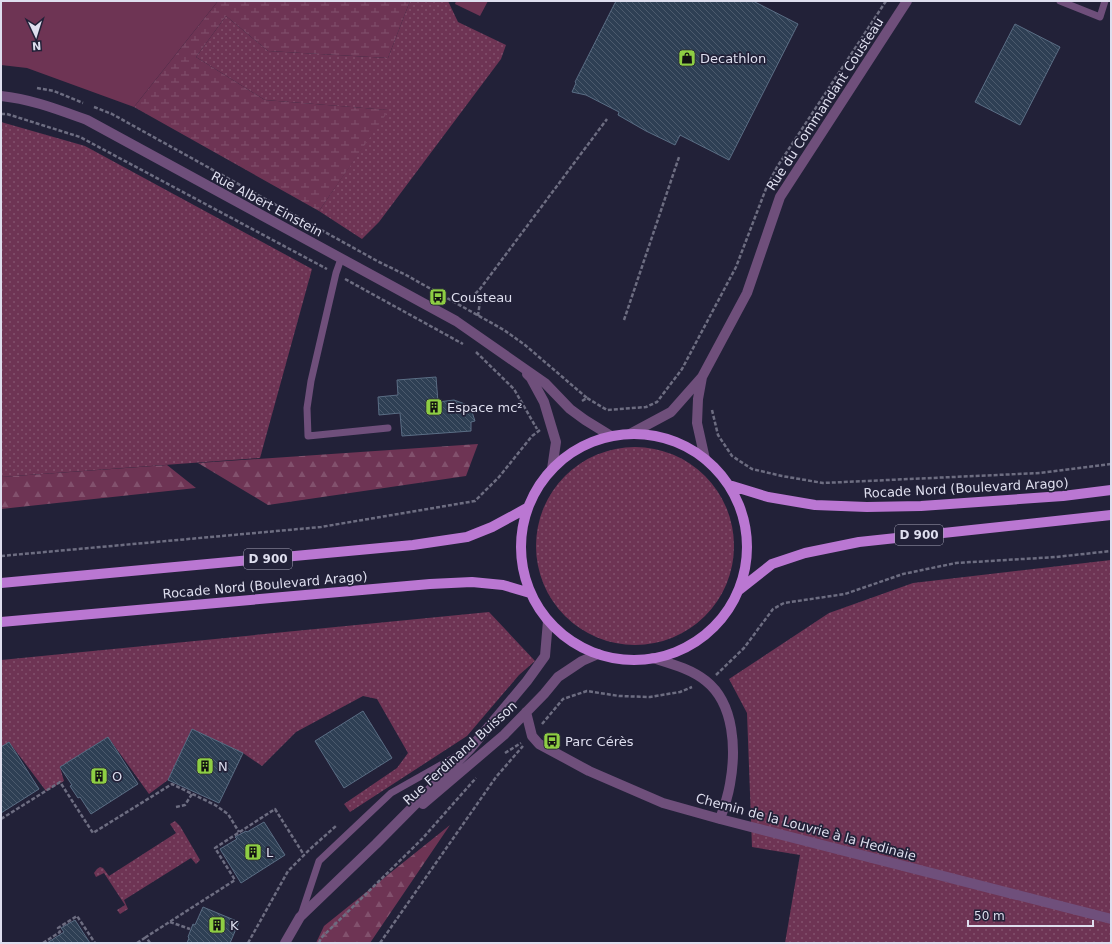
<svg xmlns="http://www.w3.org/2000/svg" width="1112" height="944" font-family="'DejaVu Sans',sans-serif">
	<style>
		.grass { fill: url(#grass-dots) }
		.forest { fill: url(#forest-firs) }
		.wetland { fill: url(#wetland-marsh) }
		.park { fill: #6e3454 }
		.building { fill: url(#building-back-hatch); stroke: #5a6d84 }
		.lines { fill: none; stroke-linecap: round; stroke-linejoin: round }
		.path { stroke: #6d6d81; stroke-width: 2.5; stroke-dasharray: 4 2; stroke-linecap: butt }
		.lane { stroke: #6f4f7b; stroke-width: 7 }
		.street { stroke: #6f4f7b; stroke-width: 10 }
		.primary { stroke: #ba77d2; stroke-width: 10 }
		.labels { text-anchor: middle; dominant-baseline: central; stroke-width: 3.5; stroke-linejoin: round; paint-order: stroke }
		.shield { fill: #222138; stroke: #a6a5b7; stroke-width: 1 }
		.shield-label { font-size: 12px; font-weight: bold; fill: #dedeee }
		.poi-label { font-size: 13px; fill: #dedeee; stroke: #222138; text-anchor: start }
		.street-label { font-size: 13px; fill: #dedeee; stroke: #222138 }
	</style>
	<defs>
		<pattern id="grass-dots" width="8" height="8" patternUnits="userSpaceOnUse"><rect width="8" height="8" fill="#6e3454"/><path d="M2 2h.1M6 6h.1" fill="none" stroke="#82516d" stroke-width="1.8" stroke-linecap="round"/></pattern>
		<pattern id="forest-firs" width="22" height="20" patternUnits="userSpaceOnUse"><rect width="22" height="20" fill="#6e3454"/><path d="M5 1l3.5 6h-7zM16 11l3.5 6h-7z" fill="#82516d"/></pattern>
		<pattern id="wetland-marsh" width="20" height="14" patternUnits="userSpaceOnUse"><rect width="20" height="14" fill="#6e3454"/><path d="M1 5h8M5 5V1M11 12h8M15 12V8" fill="none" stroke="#82516d"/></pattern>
		<pattern id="building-back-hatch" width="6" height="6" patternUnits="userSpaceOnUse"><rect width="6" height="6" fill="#2e3f54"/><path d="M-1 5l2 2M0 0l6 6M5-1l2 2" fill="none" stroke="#4c5a6d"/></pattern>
	</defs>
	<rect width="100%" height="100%" fill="#222138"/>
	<!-- grass -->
	<path class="grass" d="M 410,1 L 448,1 L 458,22 L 506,45 L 501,59 L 379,222 L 362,239 L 319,211 L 388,110 L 265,100 L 196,57 L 226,16 L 268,51 L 388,58 Z
		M 1,122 L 85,146 L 312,269 L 260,458 L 1,477 Z
		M536 546a99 99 0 1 1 198 0a99 99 0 1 1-198 0Z
		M 1111,560 L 1111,943 L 785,943 L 800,855 L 752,847 L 747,713 L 729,679 L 829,613 L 913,583 Z
		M 489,612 L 535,661 L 519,675 L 467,736 L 350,812 L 344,804 L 397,768 L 408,753 L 377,699 L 363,696 L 296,732 L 262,766 L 243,753 L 192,729 L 168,780 L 149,794 L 108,737 L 60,767 L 64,781 L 46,791 L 9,742 L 1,747 L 1,660 Z
		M 175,821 L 180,826 L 200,860 L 196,864 L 191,858 L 124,900 L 128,909 L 120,914 L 117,910 L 125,905 L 104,873 L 96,877 L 94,873 L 97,869 L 100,867 L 103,868 L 109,876 L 176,833 L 170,824 Z"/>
	<!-- forest -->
	<path class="forest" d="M 478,444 L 466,476 L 268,505 L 198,463 Z
		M 167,465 L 196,488 L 1,509 L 1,477 Z
		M 450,825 L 370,943 L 316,943 L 324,926 Z"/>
	<!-- wetland -->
	<path class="wetland" d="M 218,1 L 410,1 L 388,58 L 268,51 L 226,16 L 196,57 L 265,100 L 389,110 L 319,211 L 134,107 Z"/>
	<!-- park -->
	<path class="park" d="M 1,1 L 218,1 L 134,107 L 27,68 L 1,65 Z
		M 456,1 L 488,1 L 480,16 L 455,4 Z"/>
	<!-- building -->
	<path class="building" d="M 616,1 L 753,1 L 798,24 L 729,160 L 680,135 L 675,145 L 646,131 L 618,115 L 619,112 L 586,95 L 572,92 L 576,83 L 575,82 Z
		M 1015,24 L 1060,47 L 1020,125 L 975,102 Z
		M 436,377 L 438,402 L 454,400 L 465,404 L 472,412 L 475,421 L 471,422 L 471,431 L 402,436 L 400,413 L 379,415 L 378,397 L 398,395 L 397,380 Z
		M 363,711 L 392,758 L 344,788 L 315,741 Z
		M 192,729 L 243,753 L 219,803 L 168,780 Z
		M 108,737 L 138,784 L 91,814 L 80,797 L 78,798 L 70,786 L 72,785 L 60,767 Z
		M 9,742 L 39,789 L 1,813 L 1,747 Z
		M 264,822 L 285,855 L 241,883 L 220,849 L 237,839 L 235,837 L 246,831 L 247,832 Z
		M 203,907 L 239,922 L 230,943 L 187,943 L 189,938 L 188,937 L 193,924 L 195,925 Z
		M 75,920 L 90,943 L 47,943 L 64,932 L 61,928 Z"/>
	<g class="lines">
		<!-- path -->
		<path class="path" d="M 37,88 L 54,91 L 83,103
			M 94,107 L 112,114 L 379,262 L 406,275 L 504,330 L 525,345 L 587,398
			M 1,114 L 7,114 L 80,137 L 327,269
			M 345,279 L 463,344
			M 478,316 L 480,301 L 475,294 L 480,289 L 607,119
			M 624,320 L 679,157
			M 476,352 L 514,389 L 537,429
			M 582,401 L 587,398 L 607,410 L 646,407 L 657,402 L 682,369 L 736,267 L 767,186 L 777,167 L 886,1
			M 712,410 L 718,435 L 732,456 L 752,469 L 782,476 L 823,483 L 1040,473 L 1111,464
			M 1,556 L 321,527 L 475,501 L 499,477 L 532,436 L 540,430
			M 716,675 L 744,648 L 773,609 L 784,603 L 845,594 L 903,574 L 956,563 L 1056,557 L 1111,551
			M 542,724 L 563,699 L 587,691 L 619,696 L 650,697 L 680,692 L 692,687
			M 505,753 L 521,743
			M 176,807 L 185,805 L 192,794
			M 1,819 L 60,782 L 93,833 L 172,784 L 215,805 L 228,814 L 239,832
			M 170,922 L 190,929
			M 43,943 L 60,932 L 58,928 L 77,916 L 95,943
			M 137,943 L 146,937
			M 150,943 L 146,937 L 235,880 L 215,848 L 275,809 L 304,855
			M 248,943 L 288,871 L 309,850 L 337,825
			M 319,943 L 321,938 L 422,839 L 476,778
			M 380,943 L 496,777 L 523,746"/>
		<!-- lane -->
		<path class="lane" d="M 1060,1 L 1100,17 L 1105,1
			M 341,259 L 336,273 L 311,381 L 307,408 L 308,436 L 388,428
			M 301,915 L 319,861 L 391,793 L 462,753"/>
		<!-- street -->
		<path class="street" d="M 1,96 C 31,99 59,110 87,120 L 456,321 L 545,383 L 570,409 L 585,420 L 611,436
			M 527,374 L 531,378 L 544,402 L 556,442 L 552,469
			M 702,377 L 698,399 L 697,423 L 705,459
			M 630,434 L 671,412 L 702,377 L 747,293 L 780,197 L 907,1
			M 653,658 C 672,664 691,669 706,681 C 735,704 736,751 730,784 C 728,796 724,808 720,819
			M 526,712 L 532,736 L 539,744 L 589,771 L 663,803 L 720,819 L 1111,919
			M 423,804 L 504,735 L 544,694 L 558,677 L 582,661 L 598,654
			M 285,943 L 300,917 L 376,844 L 470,749 L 527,681 L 545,656 L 548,621"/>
		<!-- primary -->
		<path class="primary" d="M521 547a113 113 0 1 1 226 0a113 113 0 1 1-226 0Z
			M 729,485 L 768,497 L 815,505 L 867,507 L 921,506 L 1063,496 L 1111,490
			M 1,583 L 413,545 L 467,537 L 492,527 L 527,508
			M 739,590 L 772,564 L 805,553 L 859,542 L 1111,515
			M 1,622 L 430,584 L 472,582 L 503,585 L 530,593"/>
	</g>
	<!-- icons -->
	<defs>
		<symbol id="shop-square" viewBox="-11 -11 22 22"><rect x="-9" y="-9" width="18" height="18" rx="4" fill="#8ece43" stroke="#222138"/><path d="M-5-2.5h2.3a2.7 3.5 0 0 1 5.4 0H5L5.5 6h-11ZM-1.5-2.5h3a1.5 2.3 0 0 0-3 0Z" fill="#111"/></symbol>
		<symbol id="bus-square" viewBox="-11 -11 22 22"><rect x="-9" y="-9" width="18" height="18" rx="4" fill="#8ece43" stroke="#222138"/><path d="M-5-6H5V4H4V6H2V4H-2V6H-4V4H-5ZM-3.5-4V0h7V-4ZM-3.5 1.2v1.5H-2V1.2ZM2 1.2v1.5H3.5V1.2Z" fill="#111"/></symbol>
		<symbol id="building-square" viewBox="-11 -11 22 22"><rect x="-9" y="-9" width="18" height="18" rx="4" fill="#8ece43" stroke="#222138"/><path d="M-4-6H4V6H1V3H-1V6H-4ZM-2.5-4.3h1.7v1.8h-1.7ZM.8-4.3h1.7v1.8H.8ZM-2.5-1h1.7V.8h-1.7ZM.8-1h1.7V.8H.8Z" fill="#111"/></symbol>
	</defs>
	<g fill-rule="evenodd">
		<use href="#shop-square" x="677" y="48" width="20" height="20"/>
		<use href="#bus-square" x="428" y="287" width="20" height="20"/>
		<use href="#building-square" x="424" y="397" width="20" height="20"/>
		<use href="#bus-square" x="542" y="731" width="20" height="20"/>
		<use href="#building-square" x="195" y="756" width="20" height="20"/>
		<use href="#building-square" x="89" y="766" width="20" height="20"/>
		<use href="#building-square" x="243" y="842" width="20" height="20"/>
		<use href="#building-square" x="207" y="915" width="20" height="20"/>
	</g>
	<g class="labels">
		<!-- shield labels -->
		<g class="shield">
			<rect x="895" y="525" width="48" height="20" rx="3"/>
			<rect x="244" y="549" width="48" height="20" rx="3"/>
		</g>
		<g class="shield-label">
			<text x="919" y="535">D 900</text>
			<text x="268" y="559">D 900</text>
		</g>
		<!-- poi labels -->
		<g class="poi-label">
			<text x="700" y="58">Decathlon</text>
			<text x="451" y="297">Cousteau</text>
			<text x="447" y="407">Espace mc²</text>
			<text x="565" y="741">Parc Cérès</text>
			<text x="218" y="766">N</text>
			<text x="112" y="776">O</text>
			<text x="266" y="852">L</text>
			<text x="230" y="925">K</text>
		</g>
		<!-- street labels -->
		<g class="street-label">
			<text transform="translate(825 104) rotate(-57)">Rue du Commandant Cousteau</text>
			<text transform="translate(267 204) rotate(28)">Rue Albert Einstein</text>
			<text transform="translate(966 488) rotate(-3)">Rocade Nord (Boulevard Arago)</text>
			<text transform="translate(265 585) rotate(-5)">Rocade Nord (Boulevard Arago)</text>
			<text transform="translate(460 753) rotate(-42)">Rue Ferdinand Buisson</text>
			<text transform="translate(806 827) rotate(15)">Chemin de la Louvrie à la Hedinaie</text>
		</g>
	</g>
	<!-- border -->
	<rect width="1112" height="944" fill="none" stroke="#dedeee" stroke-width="4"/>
	<!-- north arrow -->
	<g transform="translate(36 36) rotate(176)" stroke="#222138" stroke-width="3" paint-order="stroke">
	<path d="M0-3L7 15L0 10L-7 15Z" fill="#dedeee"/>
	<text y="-6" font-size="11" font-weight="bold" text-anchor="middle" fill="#dedeee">N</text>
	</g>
	<!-- scale -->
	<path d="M968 920v6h125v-6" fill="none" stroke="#dedeee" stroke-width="2"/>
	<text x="974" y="920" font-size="12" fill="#dedeee" stroke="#222138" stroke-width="3" paint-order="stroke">50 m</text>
</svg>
